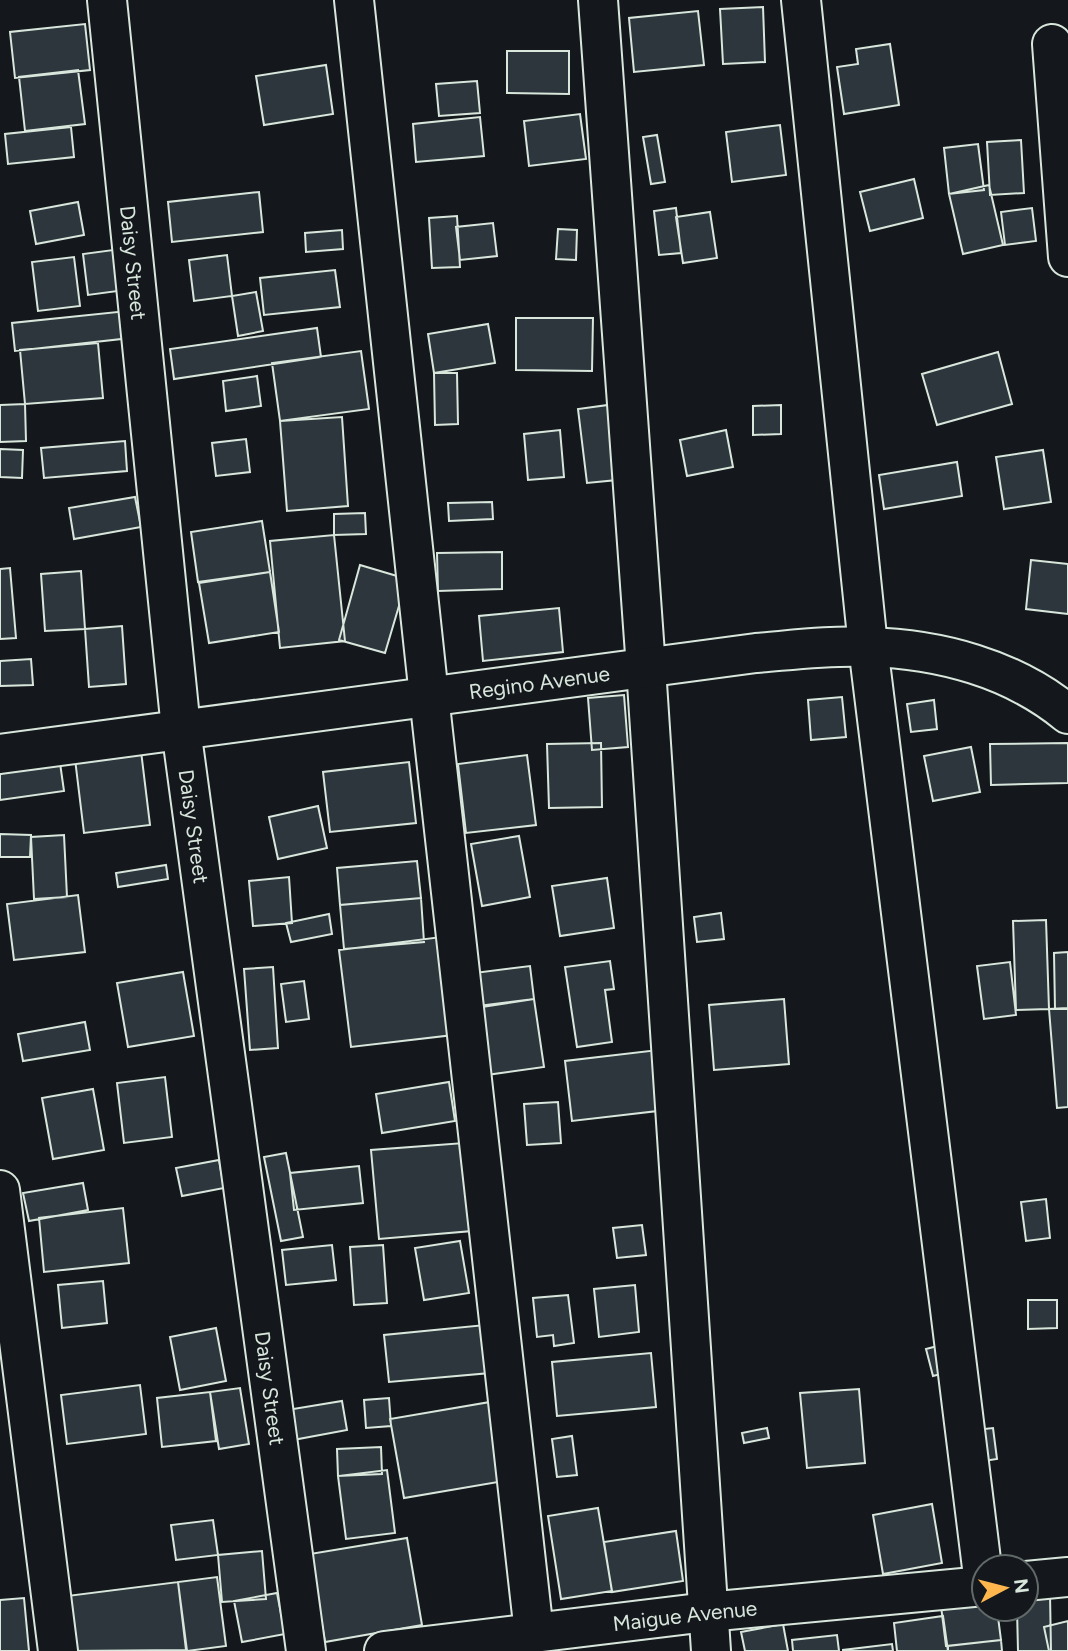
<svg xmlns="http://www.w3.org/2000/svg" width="1068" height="1651" font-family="Figtree,sans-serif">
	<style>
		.building { fill: #2c363c; stroke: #d8e6dc; stroke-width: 2 }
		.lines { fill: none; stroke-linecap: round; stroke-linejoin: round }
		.minor-casing { stroke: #d8e6dc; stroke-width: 42 }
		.minor { stroke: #14181c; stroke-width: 38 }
		.labels { text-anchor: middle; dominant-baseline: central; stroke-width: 5; stroke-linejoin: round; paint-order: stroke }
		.street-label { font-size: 21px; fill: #d8e6dc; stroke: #14181c }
	</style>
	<rect width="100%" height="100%" fill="#14181c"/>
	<!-- building -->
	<path class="building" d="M 763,7 L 765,62 L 723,64 L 720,9 Z
		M 698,11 L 704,65 L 634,72 L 629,18 Z
		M 85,24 L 90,70 L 15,78 L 10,32 Z
		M 890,44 L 899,105 L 844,114 L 837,67 L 858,64 L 856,49 Z
		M 507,51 L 569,51 L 569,94 L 507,93 Z
		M 326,65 L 333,114 L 264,125 L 256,76 Z
		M 78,70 L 85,124 L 25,131 L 19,77 Z
		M 477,81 L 480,113 L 439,116 L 436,84 Z
		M 580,114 L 586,159 L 529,166 L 524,121 Z
		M 480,117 L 484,156 L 416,162 L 413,124 Z
		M 780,125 L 786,175 L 732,182 L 726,132 Z
		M 71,127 L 74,157 L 8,164 L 5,134 Z
		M 657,135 L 665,182 L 651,184 L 643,137 Z
		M 1021,140 L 1024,193 L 990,195 L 987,142 Z
		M 978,144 L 984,190 L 949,194 L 944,148 Z
		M 914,179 L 923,218 L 870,231 L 860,192 Z
		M 989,185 L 1003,245 L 963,254 L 949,194 Z
		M 259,192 L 263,232 L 172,242 L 168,202 Z
		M 78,202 L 84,235 L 36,244 L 30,211 Z
		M 676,208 L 681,253 L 659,255 L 654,211 Z
		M 1032,208 L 1036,241 L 1005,245 L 1001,212 Z
		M 710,212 L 717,258 L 683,263 L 676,217 Z
		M 457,216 L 460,267 L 432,268 L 429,218 Z
		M 493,223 L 497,256 L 460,260 L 456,227 Z
		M 558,229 L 577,230 L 576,260 L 556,259 Z
		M 342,230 L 343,249 L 306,252 L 305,233 Z
		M 113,250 L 118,291 L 88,295 L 83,254 Z
		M 227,255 L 232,296 L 194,301 L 189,260 Z
		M 74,257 L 80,306 L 38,311 L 32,262 Z
		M 335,270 L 340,307 L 264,315 L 260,278 Z
		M 256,292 L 263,331 L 238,336 L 232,296 Z
		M 127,311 L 130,338 L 15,351 L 12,323 Z
		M 516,318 L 593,318 L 592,371 L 516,370 Z
		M 488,324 L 495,363 L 434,373 L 428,334 Z
		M 317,328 L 321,357 L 174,379 L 170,349 Z
		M 98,343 L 103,398 L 25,404 L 20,350 Z
		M 361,351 L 369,409 L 280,421 L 272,363 Z
		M 998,352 L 1012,404 L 937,425 L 922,374 Z
		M 434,373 L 457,373 L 458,424 L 435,425 Z
		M 257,376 L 261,406 L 226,411 L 223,381 Z
		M 25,404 L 26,441 L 0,442 L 0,405 Z
		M 608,405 L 617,480 L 587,483 L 578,409 Z
		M 781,405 L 781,434 L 753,435 L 753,406 Z
		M 342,417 L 348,506 L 287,511 L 280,421 Z
		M 560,430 L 564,477 L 528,480 L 524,434 Z
		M 726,430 L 733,467 L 687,476 L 680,440 Z
		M 246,439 L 250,472 L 216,476 L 212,443 Z
		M 125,441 L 127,471 L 44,478 L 41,448 Z
		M 0,449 L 23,450 L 22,478 L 0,477 Z
		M 1043,450 L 1051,502 L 1004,509 L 996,457 Z
		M 957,462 L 962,496 L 884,509 L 879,475 Z
		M 135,497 L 141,527 L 74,539 L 69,508 Z
		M 492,502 L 493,519 L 449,521 L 448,503 Z
		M 365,513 L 366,534 L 334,535 L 334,514 Z
		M 262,521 L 270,572 L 198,582 L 191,532 Z
		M 334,535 L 345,641 L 280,648 L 270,541 Z
		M 502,552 L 502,589 L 438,591 L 437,553 Z
		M 1031,560 L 1068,564 L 1068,614 L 1026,609 Z
		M 360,565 L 407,579 L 385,653 L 339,640 Z
		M 10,568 L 16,638 L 0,639 L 0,569 Z
		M 81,571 L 85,629 L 45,631 L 41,574 Z
		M 270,572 L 279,632 L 209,643 L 199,583 Z
		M 559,608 L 563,652 L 483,661 L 479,616 Z
		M 122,626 L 126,684 L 89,687 L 85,629 Z
		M 31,659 L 33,685 L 0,686 L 0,661 Z
		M 624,695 L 628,747 L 592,750 L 588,698 Z
		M 842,697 L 846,737 L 811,740 L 808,700 Z
		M 934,700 L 937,729 L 911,732 L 907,704 Z
		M 601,743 L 602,807 L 549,808 L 547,744 Z
		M 1068,743 L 1068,783 L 991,785 L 990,744 Z
		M 971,747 L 980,792 L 933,801 L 924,756 Z
		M 141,751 L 150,825 L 84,833 L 75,759 Z
		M 527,755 L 536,825 L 466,833 L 458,764 Z
		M 409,762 L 416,823 L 330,832 L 323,772 Z
		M 60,763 L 64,791 L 0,800 L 0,771 Z
		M 318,806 L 327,848 L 278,859 L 269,817 Z
		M 0,834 L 31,835 L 30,857 L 0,857 Z
		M 64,835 L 67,897 L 34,899 L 31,837 Z
		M 519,836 L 530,897 L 482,906 L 471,844 Z
		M 417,861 L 421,898 L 340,905 L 337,868 Z
		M 166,865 L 168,879 L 118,887 L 116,873 Z
		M 289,877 L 292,923 L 253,926 L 249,881 Z
		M 607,878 L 614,928 L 560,936 L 552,886 Z
		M 78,895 L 85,952 L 14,960 L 7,904 Z
		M 421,898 L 424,942 L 344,949 L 340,905 Z
		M 721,913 L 724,939 L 697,942 L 694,917 Z
		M 329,914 L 332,934 L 291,942 L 286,923 Z
		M 1046,920 L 1049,1009 L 1016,1010 L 1013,921 Z
		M 441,937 L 453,1035 L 351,1047 L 339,950 Z
		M 1068,952 L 1068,1009 L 1055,1009 L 1054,953 Z
		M 610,961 L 614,989 L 605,990 L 612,1042 L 577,1047 L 565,967 Z
		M 1010,962 L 1016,1015 L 984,1019 L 977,966 Z
		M 530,966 L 534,999 L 478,1006 L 474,973 Z
		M 273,967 L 278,1048 L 250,1050 L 244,969 Z
		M 183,972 L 194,1036 L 128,1047 L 117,983 Z
		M 304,981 L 309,1019 L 286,1022 L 281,984 Z
		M 534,999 L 544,1067 L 479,1076 L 469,1009 Z
		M 784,999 L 789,1064 L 714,1070 L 709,1005 Z
		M 1068,1008 L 1068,1107 L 1057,1108 L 1049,1009 Z
		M 85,1022 L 90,1050 L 23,1061 L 18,1034 Z
		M 658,1050 L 666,1110 L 572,1121 L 565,1061 Z
		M 165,1077 L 172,1137 L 124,1143 L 117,1083 Z
		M 449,1082 L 455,1121 L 382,1133 L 376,1094 Z
		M 93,1089 L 104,1150 L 53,1159 L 42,1098 Z
		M 558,1102 L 561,1143 L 527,1145 L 524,1104 Z
		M 464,1143 L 472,1231 L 379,1239 L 371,1150 Z
		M 286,1153 L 303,1237 L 281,1241 L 264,1157 Z
		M 219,1160 L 224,1188 L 182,1196 L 176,1168 Z
		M 359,1166 L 363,1203 L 294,1210 L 290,1173 Z
		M 83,1183 L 88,1210 L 29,1221 L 23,1193 Z
		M 1046,1199 L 1050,1238 L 1026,1241 L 1021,1202 Z
		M 123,1208 L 129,1263 L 44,1272 L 39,1218 Z
		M 642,1225 L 646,1255 L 617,1258 L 613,1228 Z
		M 460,1241 L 469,1293 L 424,1300 L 415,1248 Z
		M 332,1245 L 336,1280 L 286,1285 L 282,1250 Z
		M 383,1245 L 387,1303 L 354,1305 L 350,1247 Z
		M 103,1281 L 107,1323 L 62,1328 L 58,1285 Z
		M 635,1285 L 639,1332 L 599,1337 L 594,1289 Z
		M 568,1295 L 574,1343 L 554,1346 L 553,1335 L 537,1337 L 533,1298 Z
		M 1028,1300 L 1057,1300 L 1057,1328 L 1028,1329 Z
		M 485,1325 L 490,1373 L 389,1382 L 384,1335 Z
		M 216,1328 L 226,1381 L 180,1390 L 170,1337 Z
		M 949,1343 L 956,1370 L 933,1376 L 926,1349 Z
		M 651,1353 L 656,1407 L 557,1416 L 552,1362 Z
		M 140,1385 L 146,1434 L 67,1444 L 61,1395 Z
		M 240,1388 L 249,1444 L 219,1449 L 210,1392 Z
		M 859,1389 L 865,1463 L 807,1468 L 800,1393 Z
		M 210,1392 L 216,1441 L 162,1447 L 157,1398 Z
		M 389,1398 L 391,1426 L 366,1428 L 364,1400 Z
		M 342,1401 L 347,1430 L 293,1440 L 287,1410 Z
		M 490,1402 L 504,1481 L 404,1498 L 390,1419 Z
		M 767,1428 L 769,1438 L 744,1443 L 742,1433 Z
		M 993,1428 L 997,1459 L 970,1463 L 966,1431 Z
		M 572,1436 L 577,1475 L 557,1477 L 552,1439 Z
		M 381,1447 L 382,1474 L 338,1476 L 337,1449 Z
		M 387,1470 L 395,1533 L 346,1539 L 338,1476 Z
		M 932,1504 L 942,1563 L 883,1574 L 873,1515 Z
		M 598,1508 L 612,1591 L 561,1599 L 548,1516 Z
		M 213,1520 L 218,1555 L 176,1560 L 171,1525 Z
		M 676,1531 L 683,1581 L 612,1592 L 604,1542 Z
		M 407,1538 L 422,1625 L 325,1642 L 310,1554 Z
		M 262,1551 L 266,1599 L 222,1602 L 218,1555 Z
		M 217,1577 L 226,1646 L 187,1651 L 178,1582 Z
		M 178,1582 L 186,1650 L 66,1651 L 59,1597 Z
		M 984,1592 L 984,1609 L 997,1609 L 1001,1640 L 946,1646 L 940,1598 Z
		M 277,1593 L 285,1634 L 242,1642 L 234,1601 Z
		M 1050,1594 L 1051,1651 L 1018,1651 L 1017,1609 L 1026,1609 L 1026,1595 Z
		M 24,1598 L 29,1651 L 0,1651 L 0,1600 Z
		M 943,1616 L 948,1651 L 897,1651 L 894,1623 Z
		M 1068,1621 L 1068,1651 L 1049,1651 L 1044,1627 Z
		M 783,1624 L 788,1651 L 745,1651 L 741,1632 Z
		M 837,1635 L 839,1651 L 793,1651 L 792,1640 Z
		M 1001,1640 L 1002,1651 L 948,1651 L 948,1646 Z
		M 892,1644 L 893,1651 L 843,1651 L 843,1650 Z"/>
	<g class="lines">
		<defs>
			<g id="minor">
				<path id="s1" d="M 107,0 L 181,729 L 306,1651"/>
				<path d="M 354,0 L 429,696 L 534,1633"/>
				<path d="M 598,0 L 646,668 L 711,1651"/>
				<path d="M 801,0 L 868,646 L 984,1584"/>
				<path d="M 1052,44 L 1068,257"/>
				<path id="s2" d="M 0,754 L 756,653 C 793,650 831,645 868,647 C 939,649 1012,668 1068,714"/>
				<path d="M 0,1190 L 58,1651"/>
				<path d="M 1026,1581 L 1068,1577"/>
				<path id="s3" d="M 384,1651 L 707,1612 L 984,1586"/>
			</g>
		</defs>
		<!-- minor casing -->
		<use href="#minor" class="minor-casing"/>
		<!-- minor -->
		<use href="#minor" class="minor"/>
	</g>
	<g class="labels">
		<!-- street labels -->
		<g class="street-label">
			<text stroke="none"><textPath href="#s1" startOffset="264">Daisy Street</textPath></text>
			<text stroke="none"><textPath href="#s2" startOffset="544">Regino Avenue</textPath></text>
			<text stroke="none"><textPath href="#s1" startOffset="831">Daisy Street</textPath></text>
			<text stroke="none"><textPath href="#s1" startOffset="1398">Daisy Street</textPath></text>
			<text stroke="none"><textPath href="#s3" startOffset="303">Maigue Avenue</textPath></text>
		</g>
	</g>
	<!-- north arrow -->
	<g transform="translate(1005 1588) rotate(83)"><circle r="33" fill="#14181c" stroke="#626a69" stroke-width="2"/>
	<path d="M0-5L12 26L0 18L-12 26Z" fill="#ffb74d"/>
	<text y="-10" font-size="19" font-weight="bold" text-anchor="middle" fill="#d8e6dc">N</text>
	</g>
</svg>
